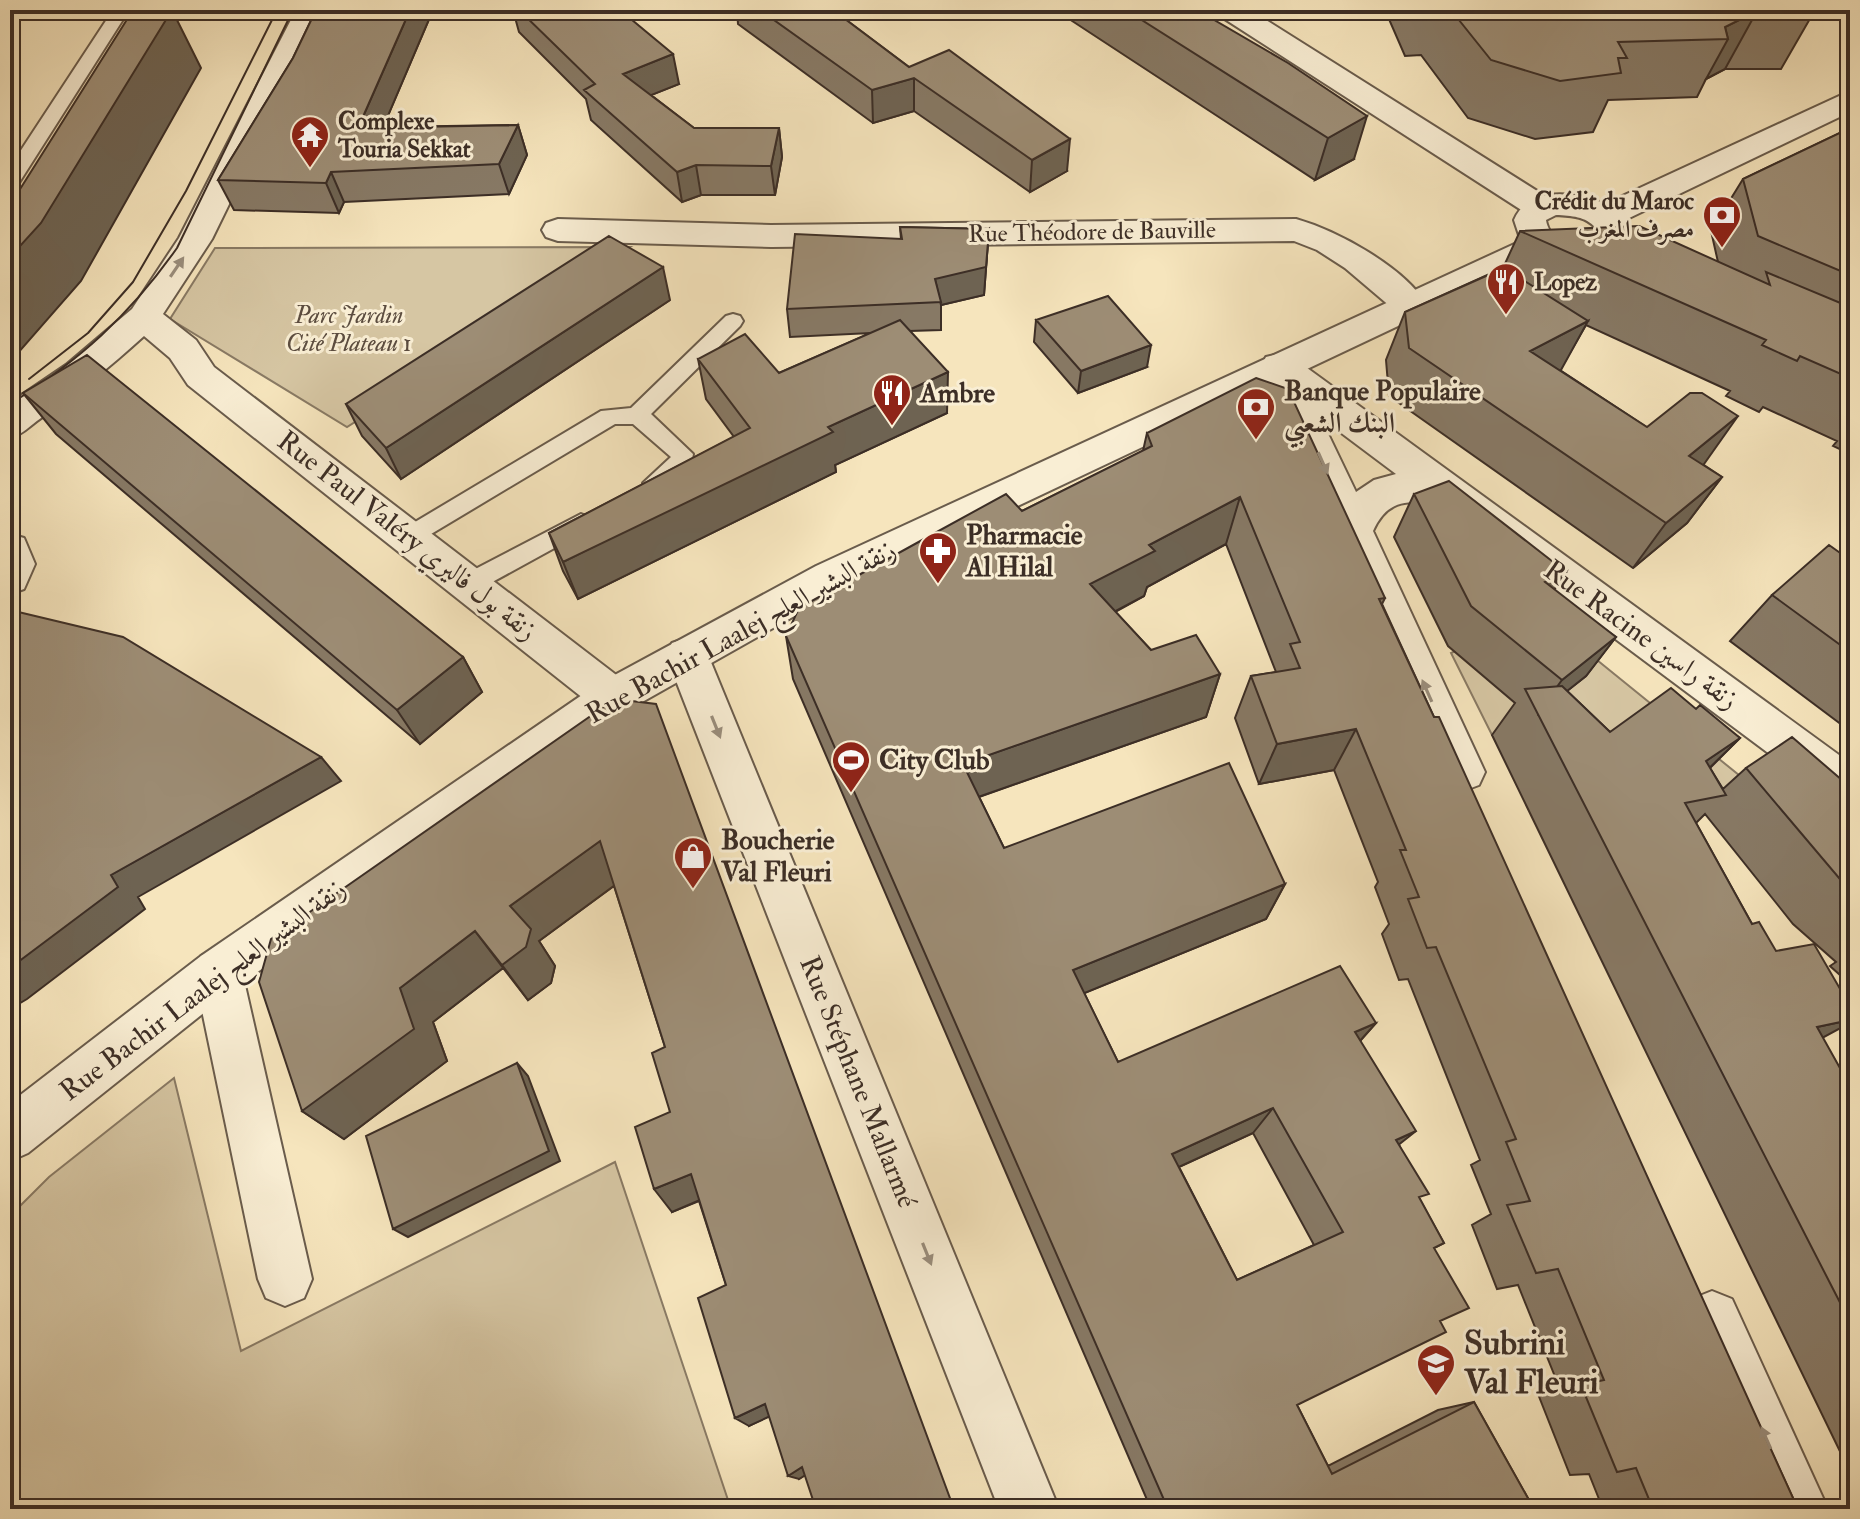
<svg xmlns="http://www.w3.org/2000/svg" width="1860" height="1519" font-family="'IM FELL Double Pica',Amiri,serif">
	<style>
		.green { fill: #d6c6a3; stroke: #897a64; stroke-width: 2 }
		.lines { fill: none; stroke-linecap: round; stroke-linejoin: round }
		.service-casing { stroke: #6a5c4c; stroke-width: 4 }
		.minor-casing { stroke: #6a5c4c; stroke-width: 4 }
		.tertiary-casing { stroke: #6a5c4c; stroke-width: 4 }
		.service { fill: #f9eed4; fill-rule: evenodd }
		.minor { fill: #f9eed4; fill-rule: evenodd }
		.tertiary { fill: #f9eed4; fill-rule: evenodd }
		.tram { stroke: #3c2e26; stroke-width: 2 }
		.wall { fill: #877965; stroke: #3c2e26; stroke-width: 2; fill-rule: evenodd }
		.shaded-wall { fill: #6e6352; stroke: #3c2e26; stroke-width: 2 }
		.building { fill: #9d8d75; stroke: #3c2e26; stroke-width: 2; fill-rule: evenodd }
		.oneway { fill: #9a8e7d }
		.labels { text-anchor: middle; dominant-baseline: central; stroke-width: 6; stroke-linejoin: round; paint-order: stroke }
		.far-poi-label { font-size: 24px; font-weight: bold; fill: #3c2e26; stroke: #f9eed4; text-anchor: start }
		.far-street-label { font-size: 24px; fill: #3c2e26; stroke: #f9eed4 }
		.far-park-label { font-size: 24px; font-style: italic; fill: #5b4c3f; stroke: #f9eed4 }
		.poi-label { font-size: 28px; font-weight: bold; fill: #3c2e26; stroke: #f9eed4; text-anchor: start }
		.street-label { font-size: 28px; fill: #3c2e26; stroke: #f9eed4 }
		.near-poi-label { font-size: 34px; font-weight: bold; fill: #3c2e26; stroke: #f9eed4; text-anchor: start }
	</style>
	<rect width="100%" height="100%" fill="#f6e5bd"/>
	<filter id="stains"><feTurbulence type="fractalNoise" baseFrequency=".0025" numOctaves="4"/><feColorMatrix values="0 0 0 0 .2 0 0 0 0 .09 0 0 0 0 .02 0 0 0 .5 -.17"/></filter>
	<radialGradient id="worn" r=".72"><stop offset=".6" stop-color="#630" stop-opacity="0"/><stop offset="1" stop-color="#630" stop-opacity=".3"/></radialGradient>
	<!-- green -->
	<path class="green" d="M 630,247 L 347,427 L 170,319 L 215,248 Z
		M 1539,613 L 1745,780 L 1718,798 L 1527,732 L 1492,735 L 1451,653 Z
		M 174,1078 L 241,1351 L 615,1162 L 731,1509 L 10,1509 L 10,1216 L 49,1177 Z"/>
	<g class="lines">
		<defs>
			<path id="service" d="M 113,10 L 129,10 L 17,186 L 10,188 L 10,167 Z
				M 733,314 L 740,316 L 743,321 L 740,326 L 651,414 L 693,454 L 690,469 C 677,478 663,494 646,489 L 643,483 L 671,457 L 633,424 L 615,424 L 416,543 L 408,546 L 400,543 L 396,537 L 400,531 L 601,411 L 631,408 L 726,316 Z
				M 581,514 L 589,517 L 593,523 L 589,529 L 476,591 L 468,593 L 460,591 L 456,584 L 460,577 Z"/>
			<path id="minor" d="M 296,10 L 324,10 L 212,239 L 163,314 L 196,340 L 214,367 L 628,684 L 634,697 L 628,710 L 613,715 L 598,710 L 188,385 L 170,358 L 144,336 C 111,366 78,393 41,418 C 29,426 24,434 10,438 L 10,403 L 66,365 L 132,309 L 179,238 Z
				M 1216,10 L 1250,10 L 1553,201 L 1557,208 L 1553,215 L 1541,218 L 1529,215 L 1220,16 Z
				M 558,219 L 771,225 L 1296,219 C 1338,231 1404,267 1427,305 L 1422,313 L 1410,317 L 1398,313 L 1345,268 L 1317,250 L 1294,241 L 771,247 L 558,241 L 546,237 L 542,230 L 546,223 Z
				M 1279,354 L 1292,357 L 1850,763 L 1850,807 L 1834,802 L 1433,503 C 1404,500 1386,502 1373,531 L 1485,772 L 1479,785 L 1463,791 L 1447,785 L 1261,366 L 1266,357 ZM 1320,417 L 1396,474 L 1374,480 L 1356,492 Z
				M 10,534 L 24,538 L 35,564 L 24,589 L 10,594 Z
				M 687,638 L 702,643 L 708,655 L 1059,1509 L 999,1509 L 666,655 L 672,643 Z
				M 218,949 L 235,956 L 242,972 L 312,1279 L 304,1298 L 285,1306 L 266,1298 L 258,1279 L 194,972 L 201,956 Z
				M 1712,1291 L 1732,1299 L 1828,1509 L 1768,1509 L 1684,1319 L 1692,1299 Z"/>
			<path id="tertiary" d="M 1850,91 L 1850,112 L 1625,220 L 1631,239 C 1609,279 1579,272 1542,258 L 844,588 L 628,710 L 235,988 L 28,1153 L 10,1161 L 10,1103 L 201,956 L 598,684 L 816,566 L 1521,241 L 1514,220 C 1529,185 1576,192 1605,204 ZM 1556,215 C 1572,216 1585,216 1596,228 L 1595,244 C 1577,253 1549,241 1546,220 Z"/>
		</defs>
		<!-- service casing -->
		<use href="#service" class="service-casing"/>
		<!-- minor casing -->
		<use href="#minor" class="minor-casing"/>
		<!-- tertiary casing -->
		<use href="#tertiary" class="tertiary-casing"/>
		<!-- service -->
		<use href="#service" class="service"/>
		<!-- minor -->
		<use href="#minor" class="minor"/>
		<!-- tertiary -->
		<use href="#tertiary" class="tertiary"/>
		<!-- tram -->
		<path class="tram" d="M 29,379 L 88,333 L 133,282 L 186,191 L 277,10
			M 10,404 C 80,360 129,316 177,248 L 293,10"/>
	</g>
	<!-- wall -->
	<path class="wall" d="M 316,10 L 433,10 L 383,127 L 518,125 L 527,155 L 509,194 L 344,202 L 339,213 L 234,210 L 218,180 L 293,58 Z
		M 513,10 L 620,10 L 679,84 L 651,95 L 694,128 L 779,128 L 782,157 L 775,195 L 701,195 L 682,202 L 591,120 L 586,99 L 519,32 Z
		M 737,10 L 833,10 L 909,67 L 1067,171 L 1030,192 L 914,111 L 873,123 L 738,24 Z
		M 1060,10 L 1197,10 L 1354,159 L 1315,180 L 1060,13 Z
		M 1385,10 L 1815,10 L 1781,69 L 1725,69 L 1706,79 L 1697,97 L 1608,100 L 1593,132 L 1535,139 L 1468,118 L 1421,55 L 1405,56 Z
		M 1850,128 L 1850,454 L 1833,446 L 1837,441 L 1763,407 L 1759,412 L 1726,396 L 1730,391 L 1586,325 L 1560,370 L 1722,477 L 1687,523 L 1633,568 L 1389,396 L 1386,360 L 1405,312 L 1503,268 L 1520,231 L 1718,262 L 1711,231 L 1743,179 Z
		M 900,227 L 989,229 L 984,295 L 941,305 L 941,330 L 910,331 L 947,413 L 835,465 L 836,472 L 578,599 L 563,571 L 549,533 L 734,437 L 706,399 L 698,359 L 779,373 L 871,333 L 790,337 L 787,309 L 901,239 Z
		M 670,300 L 401,479 L 362,436 L 346,404 Z
		M 1036,320 L 1147,367 L 1078,393 L 1034,342 Z
		M 23,393 L 463,657 L 482,692 L 420,744 L 56,434 Z
		M 1147,433 L 1385,598 L 1382,604 L 1798,1509 L 1603,1509 L 1589,1474 L 1570,1475 L 1538,1394 L 1560,1389 L 1518,1285 L 1497,1289 L 1472,1225 L 1491,1214 L 1471,1165 L 1480,1160 L 1408,979 L 1399,980 L 1382,934 L 1389,924 L 1375,887 L 1378,882 L 1334,770 L 1259,784 L 1235,718 L 1251,676 L 1276,672 L 1226,544 L 1147,587 L 1144,596 L 1115,612 L 1151,650 L 1220,674 L 1206,717 L 979,797 L 1004,848 L 1285,884 L 1266,919 L 1084,993 L 1118,1062 L 1376,1023 L 1360,1041 L 1420,1200 L 1444,1243 L 1434,1248 L 1440,1321 L 1297,1405 L 1328,1466 L 1438,1410 L 1474,1402 L 1534,1509 L 1151,1509 L 793,679 L 786,636 L 1022,511 L 1143,451 ZM 1253,1133 L 1314,1245 L 1237,1280 L 1179,1167 Z
		M 1414,494 L 1616,637 L 1586,676 L 1567,691 L 1610,732 L 1696,709 L 1740,738 L 1710,768 L 1723,789 L 1746,768 L 1850,787 L 1850,984 L 1830,966 L 1836,962 L 1793,924 L 1705,814 L 1696,823 L 1752,924 L 1822,1038 L 1850,1086 L 1850,1472 L 1492,735 L 1515,703 L 1448,646 L 1394,537 Z
		M 1850,560 L 1850,731 L 1730,641 L 1772,595 Z
		M 615,699 L 805,1475 L 799,1479 L 769,1416 L 749,1426 L 726,1285 L 699,1201 L 672,1212 L 670,1112 L 665,1047 L 614,886 L 539,941 L 555,966 L 551,983 L 528,1000 L 503,968 L 433,1022 L 447,1061 L 344,1139 L 302,1111 Z"/>
	<!-- shaded-wall -->
	<path class="shaded-wall" d="M 172,10 L 201,68 L 81,281 L 18,353 L 10,342 L 10,257 Z
		M 410,10 L 433,10 L 370,158 L 358,128 Z
		M 1757,11 L 1725,69 L 1706,79 L 1728,39 L 1725,27 Z
		M 673,54 L 679,84 L 629,104 L 623,74 Z
		M 914,78 L 914,111 L 873,123 L 872,90 Z
		M 1367,116 L 1354,159 L 1315,180 L 1328,138 Z
		M 518,125 L 527,155 L 509,194 L 499,164 Z
		M 779,128 L 782,157 L 775,195 L 771,166 Z
		M 1070,139 L 1067,171 L 1030,192 L 1032,160 Z
		M 696,165 L 701,195 L 682,202 L 677,172 Z
		M 331,172 L 344,202 L 339,213 L 326,183 Z
		M 989,229 L 984,295 L 941,305 L 935,279 Z
		M 663,267 L 670,300 L 401,479 L 386,448 Z
		M 1588,321 L 1561,370 L 1505,399 L 1530,351 Z
		M 1151,345 L 1147,367 L 1078,393 L 1081,371 Z
		M 948,372 L 947,413 L 835,465 L 836,472 L 578,599 L 563,562 L 828,427 Z
		M 1738,416 L 1704,464 L 1656,502 L 1689,456 Z
		M 1722,477 L 1687,523 L 1633,568 L 1666,523 Z
		M 1240,497 L 1226,544 L 1147,587 L 1144,596 L 1082,629 L 1090,584 L 1149,545 Z
		M 1566,572 L 1539,613 L 1545,582 Z
		M 1616,637 L 1586,676 L 1538,714 L 1538,713 L 1562,680 Z
		M 463,657 L 482,692 L 420,744 L 397,710 Z
		M 1220,674 L 1206,717 L 961,803 L 963,764 Z
		M 1356,729 L 1334,770 L 1259,784 L 1277,744 Z
		M 1740,738 L 1694,783 L 1706,761 Z
		M 321,757 L 341,781 L 138,897 L 145,909 L 27,999 L 10,1009 L 10,968 L 111,875 Z
		M 600,841 L 619,882 L 539,941 L 555,966 L 551,983 L 528,1000 L 502,965 L 510,906 Z
		M 1285,884 L 1266,919 L 1065,1001 L 1073,970 Z
		M 475,931 L 503,968 L 433,1022 L 447,1061 L 344,1139 L 302,1111 L 400,988 Z
		M 1850,1020 L 1850,1023 L 1798,1051 L 1817,1027 Z
		M 1376,1023 L 1350,1052 L 1355,1032 Z
		M 517,1063 L 528,1076 L 560,1161 L 408,1237 L 393,1229 Z
		M 1273,1108 L 1253,1133 L 1157,1177 L 1172,1154 Z
		M 1416,1131 L 1387,1154 L 1396,1140 Z
		M 691,1174 L 707,1197 L 672,1212 L 654,1189 Z
		M 765,1404 L 777,1413 L 749,1426 L 735,1418 Z
		M 802,1467 L 812,1471 L 799,1479 L 788,1476 Z"/>
	<!-- building -->
	<path class="building" d="M 133,10 L 172,10 L 41,223 L 10,257 L 10,205 Z
		M 316,10 L 410,10 L 358,128 L 518,125 L 499,164 L 331,172 L 326,183 L 218,180 L 293,58 Z
		M 519,10 L 620,10 L 673,54 L 623,74 L 694,128 L 779,128 L 771,166 L 696,165 L 677,172 L 584,90 L 595,84 Z
		M 760,10 L 833,10 L 909,67 L 949,50 L 1070,139 L 1032,160 L 914,78 L 872,90 Z
		M 1126,10 L 1197,10 L 1288,63 L 1367,116 L 1328,138 Z
		M 1451,10 L 1815,10 L 1757,11 L 1725,27 L 1728,39 L 1618,42 L 1627,58 L 1618,58 L 1621,73 L 1560,81 L 1491,60 Z
		M 1850,128 L 1850,275 L 1758,236 L 1743,179 Z
		M 1639,226 L 1770,285 L 1766,272 L 1850,307 L 1850,378 L 1800,356 L 1797,361 L 1762,345 L 1766,340 L 1520,231 Z
		M 900,227 L 989,229 L 986,267 L 935,279 L 941,302 L 787,309 L 795,234 L 902,239 Z
		M 609,236 L 663,267 L 386,448 L 346,404 Z
		M 1504,268 L 1588,321 L 1530,351 L 1647,427 L 1690,393 L 1702,393 L 1738,416 L 1689,456 L 1722,477 L 1666,523 L 1409,348 L 1405,312 Z
		M 1108,296 L 1151,345 L 1081,371 L 1036,320 Z
		M 900,320 L 948,372 L 828,427 L 833,432 L 563,562 L 549,533 L 750,428 L 698,359 L 745,334 L 779,373 Z
		M 87,355 L 463,657 L 397,710 L 23,393 Z
		M 1256,378 L 1288,389 L 1385,598 L 1379,599 L 1434,717 L 1439,717 L 1798,1509 L 1653,1509 L 1636,1468 L 1617,1472 L 1581,1385 L 1604,1380 L 1558,1269 L 1536,1273 L 1507,1205 L 1530,1201 L 1506,1142 L 1516,1139 L 1436,947 L 1427,948 L 1408,899 L 1419,897 L 1400,850 L 1406,850 L 1356,729 L 1277,744 L 1251,676 L 1300,668 L 1290,644 L 1300,642 L 1240,497 L 1149,545 L 1155,551 L 1090,584 L 1151,650 L 1196,635 L 1220,674 L 963,764 L 1004,848 L 1229,763 L 1285,884 L 1073,970 L 1118,1062 L 1340,966 L 1376,1023 L 1355,1032 L 1416,1131 L 1396,1140 L 1429,1194 L 1419,1197 L 1444,1243 L 1434,1248 L 1469,1308 L 1440,1321 L 1446,1332 L 1297,1405 L 1332,1474 L 1474,1402 L 1534,1509 L 1168,1509 L 786,636 L 799,608 L 924,539 L 1006,494 L 1022,511 L 1152,446 L 1147,433 ZM 1273,1108 L 1343,1232 L 1237,1280 L 1172,1154 Z
		M 1449,481 L 1566,572 L 1545,582 L 1616,637 L 1562,680 L 1471,606 L 1414,494 Z
		M 1829,545 L 1850,560 L 1850,652 L 1772,595 Z
		M 10,610 L 123,637 L 321,757 L 111,875 L 118,887 L 10,968 Z
		M 1562,686 L 1610,732 L 1671,688 L 1696,709 L 1700,705 L 1740,738 L 1706,761 L 1726,795 L 1685,803 L 1752,924 L 1759,922 L 1776,951 L 1814,944 L 1850,1006 L 1850,1020 L 1817,1027 L 1850,1086 L 1850,1322 L 1525,689 Z
		M 615,699 L 656,704 L 954,1509 L 816,1509 L 802,1467 L 788,1476 L 765,1404 L 735,1418 L 698,1298 L 726,1285 L 691,1174 L 654,1189 L 635,1127 L 670,1112 L 652,1053 L 665,1047 L 600,841 L 510,906 L 531,929 L 526,947 L 502,965 L 475,931 L 400,988 L 414,1029 L 302,1111 L 259,982 L 271,939 Z
		M 1792,737 L 1850,787 L 1850,891 L 1746,768 Z
		M 517,1063 L 549,1151 L 393,1229 L 366,1136 Z"/>
	<!-- one-way arrows -->
	<defs><path id="oneway-solid" d="M-6-.8H1V-3.2L6.5 0L1 3.2V.8H-6Z" transform="scale(2)"/></defs>
	<g class="oneway">
		<use href="#oneway-solid" transform="translate(177 267) rotate(-56)"/>
		<use href="#oneway-solid" transform="translate(1323 463) rotate(66)"/>
		<use href="#oneway-solid" transform="translate(1427 691) rotate(-114)"/>
		<use href="#oneway-solid" transform="translate(716 727) rotate(68)"/>
		<use href="#oneway-solid" transform="translate(927 1254) rotate(68)"/>
		<use href="#oneway-solid" transform="translate(1766 1438) rotate(-114)"/>
	</g>
	<!-- icons -->
	<defs>
		<symbol id="temple-pin" viewBox="-11 -11 22 30"><path d="M0 17L-7.5 6A9.5 9.5 0 1 1 7.5 6Z" fill="#8f2418" stroke="#f9eed4"/><path d="M0-6L5-2H3V0L6.5 2.5H4V6H1.5V3h-3V6H-4V2.5H-6.5L-3 0V-2H-5Z" fill="#fff"/></symbol>
		<symbol id="bank-pin" viewBox="-11 -11 22 30"><path d="M0 17L-7.5 6A9.5 9.5 0 1 1 7.5 6Z" fill="#8f2418" stroke="#f9eed4"/><path d="M-6-4H6V4H-6ZM0-2.3a2.3 2.3 0 1 0 0 4.6a2.3 2.3 0 1 0 0-4.6Z" fill="#fff"/></symbol>
		<symbol id="restaurant-pin" viewBox="-11 -11 22 30"><path d="M0 17L-7.5 6A9.5 9.5 0 1 1 7.5 6Z" fill="#8f2418" stroke="#f9eed4"/><path d="M-5-6h1v4h1v-4h1v4h1v-4h1v5L-1.5 .5V6h-2V.5L-5-1ZM5-6V6H3V1.5H1.5Q1.5-4 5-6Z" fill="#fff"/></symbol>
		<symbol id="pharmacy-pin" viewBox="-11 -11 22 30"><path d="M0 17L-7.5 6A9.5 9.5 0 1 1 7.5 6Z" fill="#8f2418" stroke="#f9eed4"/><path d="M-2-6h4v4h4v4h-4v4h-4v-4h-4v-4h4Z" fill="#fff"/></symbol>
		<symbol id="stadium-pin" viewBox="-11 -11 22 30"><path d="M0 17L-7.5 6A9.5 9.5 0 1 1 7.5 6Z" fill="#8f2418" stroke="#f9eed4"/><path d="M0-5a6.5 5 0 1 0 0 10a6.5 5 0 1 0 0-10ZM-3.5-1.8h7v3.6h-7Z" fill="#fff"/></symbol>
		<symbol id="shop-pin" viewBox="-11 -11 22 30"><path d="M0 17L-7.5 6A9.5 9.5 0 1 1 7.5 6Z" fill="#8f2418" stroke="#f9eed4"/><path d="M-5-2.5h2.3a2.7 3.5 0 0 1 5.4 0H5L5.5 6h-11ZM-1.5-2.5h3a1.5 2.3 0 0 0-3 0Z" fill="#fff"/></symbol>
		<symbol id="school-pin" viewBox="-11 -11 22 30"><path d="M0 17L-7.5 6A9.5 9.5 0 1 1 7.5 6Z" fill="#8f2418" stroke="#f9eed4"/><path d="M0-5L7-2L0 1L-7-2ZM-4 1L0 2.5L4 1V4Q0 6-4 4Z" fill="#fff"/></symbol>
	</defs>
	<g fill-rule="evenodd">
		<use href="#temple-pin" x="288" y="113" width="44" height="60"/>
		<use href="#bank-pin" x="1700" y="193" width="44" height="60"/>
		<use href="#restaurant-pin" x="1484" y="260" width="44" height="60"/>
		<use href="#restaurant-pin" x="870" y="371" width="44" height="60"/>
		<use href="#bank-pin" x="1234" y="385" width="44" height="60"/>
		<use href="#pharmacy-pin" x="916" y="529" width="44" height="60"/>
		<use href="#stadium-pin" x="829" y="738" width="44" height="60"/>
		<use href="#shop-pin" x="671" y="834" width="44" height="60"/>
		<use href="#school-pin" x="1414" y="1341" width="44" height="60"/>
	</g>
	<g class="labels">
		<!-- far-poi labels -->
		<g class="far-poi-label">
			<text x="338" y="121">Complexe<tspan x="338" dy="28">Touria Sekkat</tspan></text>
			<text x="1694" y="201" text-anchor="end">Crédit du Maroc<tspan x="1694" dy="28">مصرف المغرب</tspan></text>
			<text x="1534" y="282">Lopez</text>
		</g>
		<!-- far-street labels -->
		<g class="far-street-label">
			<text transform="translate(1092 232) rotate(-1)">Rue Théodore de Bauville</text>
		</g>
		<!-- far-park labels -->
		<g class="far-park-label">
			<text x="349" y="315">Parc Jardin<tspan x="349" dy="28">Cité Plateau 1</tspan></text>
		</g>
		<!-- poi labels -->
		<g class="poi-label">
			<text x="1284" y="391">Banque Populaire<tspan x="1284" dy="32">البنك الشعبي</tspan></text>
			<text x="920" y="393">Ambre</text>
			<text x="966" y="535">Pharmacie<tspan x="966" dy="32">Al Hilal</tspan></text>
			<text x="879" y="760">City Club</text>
			<text x="721" y="840">Boucherie<tspan x="721" dy="32">Val Fleuri</tspan></text>
		</g>
		<!-- street labels -->
		<g class="street-label">
			<text transform="translate(407 536) rotate(38)">Rue Paul Valéry زنقة بول فاليري</text>
			<text transform="translate(741 632) rotate(-29)">Rue Bachir Laalej زنقة البشير العلج</text>
			<text transform="translate(1641 635) rotate(36)">Rue Racine زنقة راسين</text>
			<text transform="translate(203 990) rotate(-37)">Rue Bachir Laalej زنقة البشير العلج</text>
			<text transform="translate(858 1082) rotate(68)">Rue Stéphane Mallarmé</text>
		</g>
		<!-- near-poi labels -->
		<g class="near-poi-label">
			<text x="1464" y="1343">Subrini<tspan x="1464" dy="39">Val Fleuri</tspan></text>
		</g>
	</g>
	<!-- margin -->
	<rect width="1860" height="1519" fill="none" stroke="#f6e5bd" stroke-width="40"/>
	<rect x="12" y="12" width="1836" height="1495" fill="none" stroke="#3c2e26" stroke-width="4"/>
	<rect x="20" y="20" width="1820" height="1479" fill="none" stroke="#3c2e26" stroke-width="2"/>
	<rect width="100%" height="100%" filter="url(#stains)"/>
	<rect width="100%" height="100%" fill="url(#worn)"/>
</svg>
